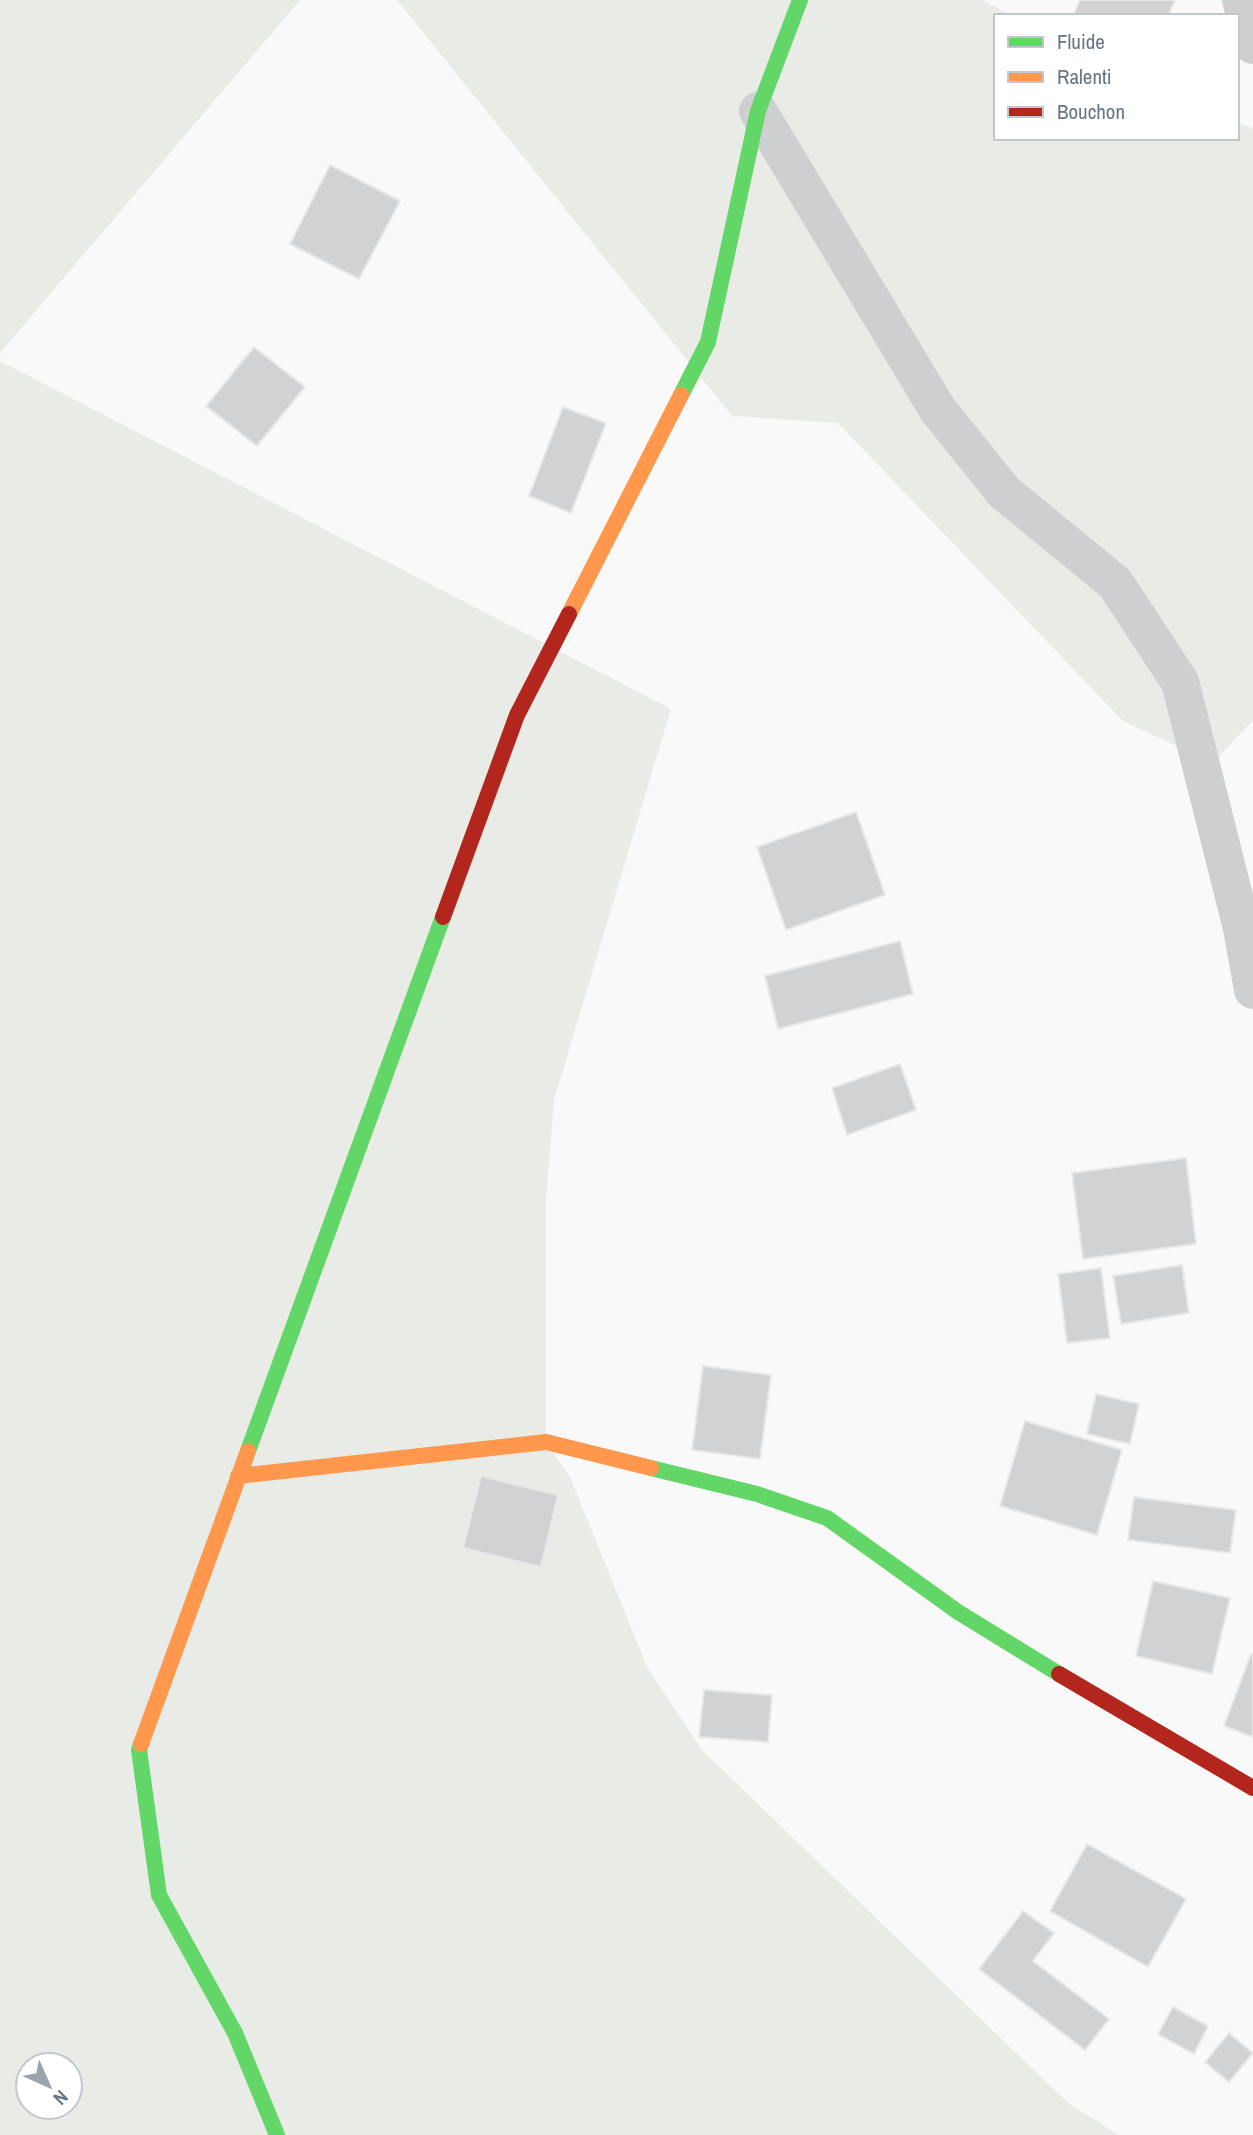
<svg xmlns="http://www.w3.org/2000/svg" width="1253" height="2135" font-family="'Archivo Narrow',sans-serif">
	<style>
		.green { fill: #e8ebe6; fill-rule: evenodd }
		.building { fill: #d0d2d3; stroke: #e8e8e8; stroke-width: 2 }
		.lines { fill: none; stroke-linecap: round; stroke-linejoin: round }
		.street { stroke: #cecfd0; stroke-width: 38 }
		.fast { stroke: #63d668; stroke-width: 16 }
		.slow { stroke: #ff974d; stroke-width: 16 }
		.jam { stroke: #b3261e; stroke-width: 16 }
	</style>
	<rect width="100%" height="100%" fill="#f9f9f9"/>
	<!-- green -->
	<path class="green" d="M 0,0 L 300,0 L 0,353 Z
		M 397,0 L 982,0 L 1013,16 L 996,16 L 996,138 L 1237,138 L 1237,122 L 1253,129 L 1253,720 L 1213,763 L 1123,721 L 838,423 L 732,416 Z
		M 0,361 L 671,709 L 554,1100 L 546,1199 L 546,1442 L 570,1477 L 647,1667 L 703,1751 L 1068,2103 L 1119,2135 L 0,2135 ZM 28,2065 L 70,2065 L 70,2107 L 28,2107 Z"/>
	<!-- building -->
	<path class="building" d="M 1080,0 L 1175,0 L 1168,16 L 1073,16 Z
		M 330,165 L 400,201 L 359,279 L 290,244 Z
		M 254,347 L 305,387 L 257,446 L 206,406 Z
		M 563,407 L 606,423 L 571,513 L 529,496 Z
		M 856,812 L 885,895 L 786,930 L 757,847 Z
		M 900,941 L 913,994 L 778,1029 L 765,976 Z
		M 900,1064 L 916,1110 L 847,1135 L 832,1088 Z
		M 1186,1158 L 1196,1244 L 1083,1259 L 1072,1173 Z
		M 1182,1265 L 1189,1313 L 1121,1324 L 1113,1276 Z
		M 1101,1268 L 1110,1338 L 1067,1343 L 1058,1274 Z
		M 703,1366 L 771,1375 L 760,1459 L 692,1450 Z
		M 1096,1394 L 1139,1404 L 1130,1444 L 1087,1434 Z
		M 1025,1421 L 1122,1450 L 1097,1535 L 1000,1506 Z
		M 481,1476 L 558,1495 L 541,1567 L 463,1548 Z
		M 1134,1497 L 1236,1510 L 1230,1553 L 1128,1540 Z
		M 1153,1581 L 1230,1598 L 1212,1674 L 1136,1656 Z
		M 1251,1654 L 1253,1655 L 1253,1737 L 1224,1726 Z
		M 704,1690 L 772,1695 L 768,1742 L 699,1737 Z
		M 1087,1844 L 1186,1899 L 1148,1967 L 1050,1911 Z
		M 1023,1911 L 1054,1933 L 1033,1961 L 1109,2019 L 1085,2050 L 979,1969 Z
		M 1173,2007 L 1208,2026 L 1194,2054 L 1158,2034 Z
		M 1229,2033 L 1253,2053 L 1229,2082 L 1205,2062 Z"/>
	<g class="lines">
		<!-- street -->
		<path class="street" d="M 1241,0 L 1253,45
			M 758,111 L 938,410 L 1004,492 L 1115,583 L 1180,682 L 1242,928 L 1253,990"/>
		<!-- fast -->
		<path class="fast" d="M 681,395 L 708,342 L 758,111 L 800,0
			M 248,1451 L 443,917
			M 651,1468 L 757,1494 L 827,1518 L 958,1612 L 1059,1674
			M 141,1744 L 139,1750 L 159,1895 L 235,2033 L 277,2135"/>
		<!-- slow -->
		<path class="slow" d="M 569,614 L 681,395
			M 238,1476 L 546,1442 L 651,1468
			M 141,1744 L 248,1451"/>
		<!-- jam -->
		<path class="jam" d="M 443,917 L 517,715 L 569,614
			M 1059,1674 L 1253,1788"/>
	</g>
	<!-- legend -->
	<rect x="994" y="14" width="245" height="126" fill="#ffffff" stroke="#c1c8cd" stroke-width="2"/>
	<rect x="1008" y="37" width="35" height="10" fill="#63d668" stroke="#c1c8cd" stroke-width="2"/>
	<text x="1057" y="49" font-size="21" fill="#657683">Fluide</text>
	<rect x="1008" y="72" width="35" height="10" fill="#ff974d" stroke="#c1c8cd" stroke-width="2"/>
	<text x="1057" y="84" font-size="21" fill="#657683">Ralenti</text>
	<rect x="1008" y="107" width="35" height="10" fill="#b3261e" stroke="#c1c8cd" stroke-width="2"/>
	<text x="1057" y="119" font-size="21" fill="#657683">Bouchon</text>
	<!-- north arrow -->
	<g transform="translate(49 2086) rotate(135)"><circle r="33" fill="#ffffff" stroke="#c1c8cd" stroke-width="2"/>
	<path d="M0-5L12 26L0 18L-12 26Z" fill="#99a4ac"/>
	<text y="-10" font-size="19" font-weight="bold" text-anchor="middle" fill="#657683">N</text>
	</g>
</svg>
